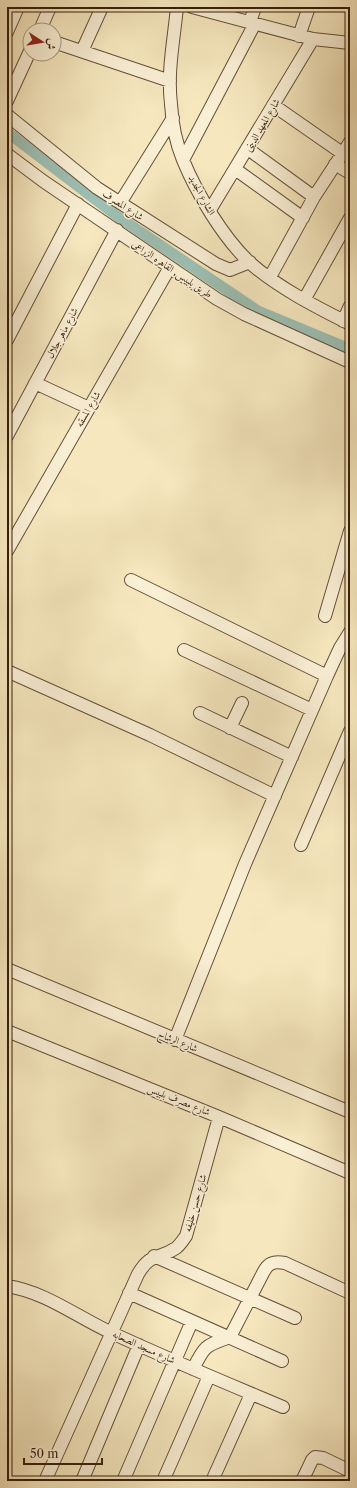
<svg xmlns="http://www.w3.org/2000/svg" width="357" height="1488" font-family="'Libre Caslon Text',Amiri,serif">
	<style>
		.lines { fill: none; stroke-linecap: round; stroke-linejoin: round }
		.canal { stroke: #9dbfb4; stroke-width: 11 }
		.minor-casing { stroke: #655037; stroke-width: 14 }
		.minor { stroke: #f9efd5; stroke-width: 12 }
		.labels { text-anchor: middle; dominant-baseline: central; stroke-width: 3; stroke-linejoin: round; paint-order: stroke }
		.street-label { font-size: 10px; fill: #351d0a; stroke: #f9efd5 }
	</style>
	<rect width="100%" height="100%" fill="#f6e7be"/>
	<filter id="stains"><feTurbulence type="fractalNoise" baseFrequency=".005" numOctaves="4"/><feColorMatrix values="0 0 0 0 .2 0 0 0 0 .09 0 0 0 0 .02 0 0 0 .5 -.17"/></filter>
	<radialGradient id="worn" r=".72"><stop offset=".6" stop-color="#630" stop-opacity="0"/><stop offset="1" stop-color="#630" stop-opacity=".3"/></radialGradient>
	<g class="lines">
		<!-- canal -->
		<path class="canal" d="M 7,132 L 117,216 L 258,311 L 350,349"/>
		<defs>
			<path id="minor" d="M 177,7 C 174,39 167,72 171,104 C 172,122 176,143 183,160 C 197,194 223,237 249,262 C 277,287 316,307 350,324
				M 192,7 L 313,39 L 350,43
				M 40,30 L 50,7
				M 7,32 L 18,7
				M 299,36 L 309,7
				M 54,42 L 170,81
				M 82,51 L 102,7
				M 7,101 L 30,51
				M 273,105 L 342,153
				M 7,115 L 97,188 L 216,264 L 230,270 L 250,262
				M 248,149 L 314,197
				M 7,154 L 43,181 L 217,299 L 244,314 L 350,362
				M 183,160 L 252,29 L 253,25 L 251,19 L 255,7
				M 335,164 L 350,173
				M 235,169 L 303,218
				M 120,203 L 173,118
				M 210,210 L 313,39
				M 270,277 L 314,197 L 350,142
				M 304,300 L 350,218
				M 343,321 L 350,306
				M 7,340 L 78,204
				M 35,383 L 89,408
				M 7,436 L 117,230
				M 7,551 L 170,267
				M 131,580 L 327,676
				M 325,616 L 350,531
				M 184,650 L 312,710
				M 7,671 L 150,735 L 275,796
				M 200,713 L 292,757
				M 230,728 L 242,703
				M 301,845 L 350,731
				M 7,969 L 350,1112
				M 7,1031 L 219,1117 L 350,1173
				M 175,1040 L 245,864 L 327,676 L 340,648 L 350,632
				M 154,1256 L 295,1318
				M 7,1286 C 46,1292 77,1317 112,1333 C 168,1359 226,1383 283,1407
				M 129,1293 L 282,1361
				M 193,1369 C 205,1345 205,1346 230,1337 L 263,1273 C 268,1263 273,1261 285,1263 L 350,1293
				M 45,1481 L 138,1274 C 151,1252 158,1260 176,1248 C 180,1245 183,1240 186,1236 L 219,1117
				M 82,1481 L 139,1345
				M 123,1481 L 192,1321
				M 163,1481 L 209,1376
				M 212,1481 L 251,1394
				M 302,1481 L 312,1460 L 315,1457 L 323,1458 L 350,1471"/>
		</defs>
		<!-- minor casing -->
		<use href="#minor" class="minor-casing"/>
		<!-- minor -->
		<use href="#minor" class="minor"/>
	</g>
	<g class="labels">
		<!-- street labels -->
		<g class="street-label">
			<text transform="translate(262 125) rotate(-59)">شارع المعهد الدينى</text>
			<text transform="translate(202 195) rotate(61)">الشارع الجديد</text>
			<text transform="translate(123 205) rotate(33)">شارع المصرف</text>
			<text transform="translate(172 269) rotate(34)">طريق بلبيس, القاهره الزراعى</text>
			<text transform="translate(62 333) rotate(-62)">شارع ماهر جلال</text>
			<text transform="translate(88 409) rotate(-60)">شارع المسقه</text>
			<text transform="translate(178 1041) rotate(22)">شارع الرشاح</text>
			<text transform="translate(179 1100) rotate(22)">شارع مصرف بلبيس</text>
			<text transform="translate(195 1203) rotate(-74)">شارع حسن خليفه</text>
			<text transform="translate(144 1347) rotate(24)">شارع مسجد الصحابه</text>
		</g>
	</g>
	<!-- margin -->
	<rect width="357" height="1488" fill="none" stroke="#f6e7be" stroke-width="24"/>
	<rect x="8" y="8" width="341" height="1472" fill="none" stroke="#351d0a" stroke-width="2"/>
	<rect x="12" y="12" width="333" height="1464" fill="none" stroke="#351d0a"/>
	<!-- north arrow -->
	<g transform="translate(42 42) rotate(102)"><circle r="19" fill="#f9efd5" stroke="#ab9b84"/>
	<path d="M0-3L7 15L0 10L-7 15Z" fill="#8f2418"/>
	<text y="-6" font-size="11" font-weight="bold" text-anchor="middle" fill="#351d0a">ش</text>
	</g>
	<!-- scale -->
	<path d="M24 1458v6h78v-6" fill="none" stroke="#351d0a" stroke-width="2"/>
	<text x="30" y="1458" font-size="12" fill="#351d0a" stroke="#f9efd5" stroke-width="3" paint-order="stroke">50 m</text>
	<rect width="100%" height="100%" filter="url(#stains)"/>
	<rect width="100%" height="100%" fill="url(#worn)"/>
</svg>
